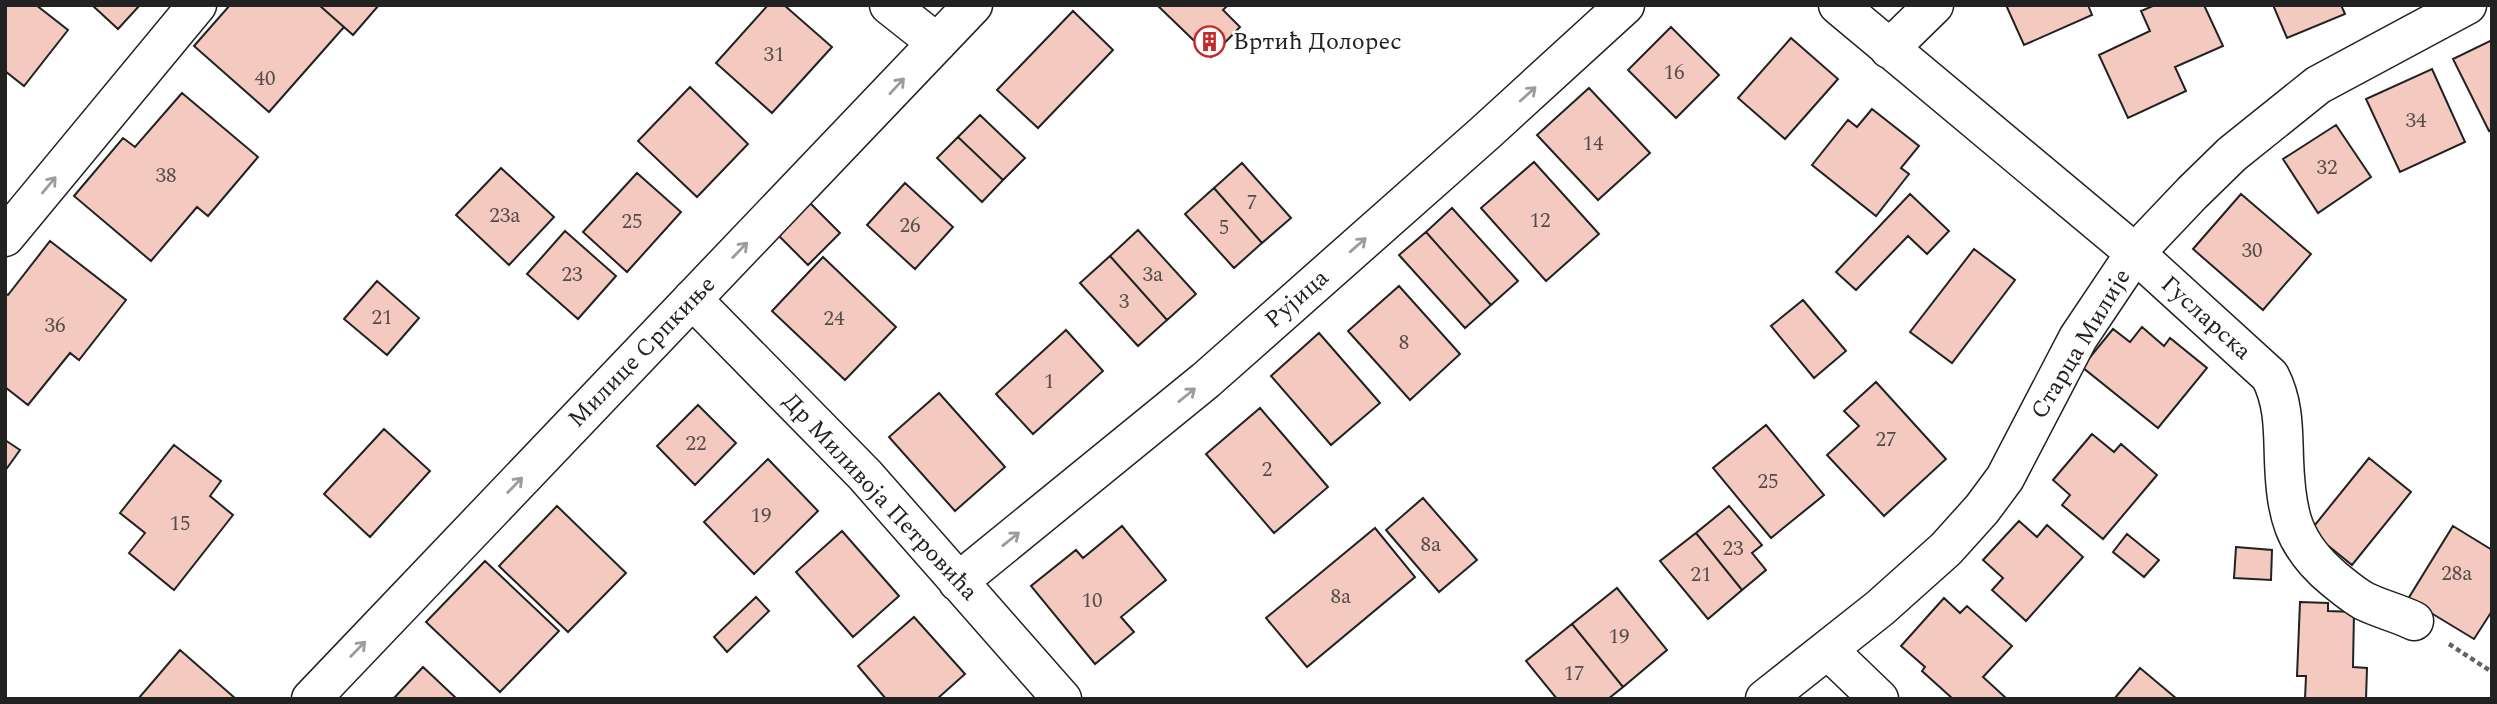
<svg xmlns="http://www.w3.org/2000/svg" width="2497" height="704" font-family="Spectral,serif">
	<style>
		.building { fill: #f3c9c0; stroke: #222; stroke-width: 2 }
		.lines { fill: none; stroke-linecap: round; stroke-linejoin: round }
		.minor-casing { stroke: #222; stroke-width: 41 }
		.path { stroke: #646464; stroke-width: 4.5; stroke-dasharray: 5 3.5; stroke-linecap: butt }
		.minor { stroke: #fff; stroke-width: 38 }
		.oneway { stroke: #9c9c9c }
		.labels { text-anchor: middle; dominant-baseline: central; stroke-width: 5; stroke-linejoin: round; paint-order: stroke }
		.number-label { font-size: 21px; fill: #564c4a }
		.poi-label { font-size: 24px; fill: #222; stroke: #fff; text-anchor: start }
		.street-label { font-size: 24px; fill: #222; stroke: #fff }
	</style>
	<rect width="100%" height="100%" fill="#fff"/>
	<!-- building -->
	<path class="building" d="M 5,5 L 36,5 L 68,30 L 24,86 L 5,71 Z
		M 92,5 L 140,5 L 118,29 Z
		M 230,5 L 319,5 L 344,27 L 269,112 L 194,46 Z
		M 319,5 L 379,5 L 353,35 Z
		M 768,5 L 784,5 L 832,47 L 772,113 L 716,63 Z
		M 1157,5 L 1228,5 L 1223,10 L 1240,27 L 1211,57 Z
		M 2006,5 L 2088,5 L 2092,15 L 2024,45 Z
		M 2155,5 L 2204,5 L 2223,46 L 2175,67 L 2186,91 L 2128,118 L 2099,55 L 2150,31 L 2141,11 Z
		M 2273,5 L 2341,5 L 2345,14 L 2287,38 Z
		M 1073,11 L 1113,50 L 1038,128 L 997,90 Z
		M 1671,27 L 1719,75 L 1676,118 L 1628,70 Z
		M 1791,38 L 1838,79 L 1785,139 L 1738,98 Z
		M 2492,40 L 2492,129 L 2489,131 L 2453,59 Z
		M 2432,69 L 2465,142 L 2400,172 L 2366,99 Z
		M 690,87 L 748,144 L 697,197 L 638,141 Z
		M 1589,88 L 1650,153 L 1598,200 L 1537,135 Z
		M 182,93 L 258,157 L 208,216 L 197,207 L 151,261 L 74,196 L 123,138 L 135,147 Z
		M 1872,109 L 1919,146 L 1901,168 L 1909,174 L 1876,216 L 1812,165 L 1848,120 L 1857,127 Z
		M 980,115 L 1025,158 L 1003,180 L 958,137 Z
		M 2336,125 L 2371,177 L 2318,213 L 2283,159 Z
		M 958,137 L 1003,180 L 982,202 L 937,158 Z
		M 1534,162 L 1599,234 L 1546,281 L 1481,208 Z
		M 1242,163 L 1291,218 L 1262,243 L 1214,188 Z
		M 501,168 L 554,217 L 509,265 L 456,215 Z
		M 637,173 L 681,212 L 627,272 L 583,232 Z
		M 905,183 L 953,227 L 915,269 L 867,225 Z
		M 1214,188 L 1262,243 L 1234,268 L 1185,214 Z
		M 1910,194 L 1949,231 L 1927,254 L 1908,236 L 1856,290 L 1836,272 Z
		M 2241,194 L 2311,254 L 2263,310 L 2193,249 Z
		M 810,203 L 840,233 L 808,265 L 778,235 Z
		M 1452,208 L 1518,281 L 1491,305 L 1426,232 Z
		M 1138,230 L 1196,294 L 1167,320 L 1110,256 Z
		M 565,231 L 616,276 L 578,319 L 527,274 Z
		M 1426,232 L 1491,305 L 1465,328 L 1399,255 Z
		M 50,241 L 126,300 L 79,360 L 70,353 L 28,405 L 5,387 L 5,293 L 8,295 Z
		M 1974,249 L 2015,280 L 1952,363 L 1910,332 Z
		M 1110,256 L 1167,320 L 1138,346 L 1080,283 Z
		M 823,257 L 896,327 L 845,380 L 772,311 Z
		M 377,281 L 419,318 L 387,355 L 344,319 Z
		M 1399,286 L 1460,354 L 1410,400 L 1348,331 Z
		M 1803,300 L 1846,351 L 1814,378 L 1771,326 Z
		M 2142,327 L 2164,346 L 2170,338 L 2207,368 L 2158,428 L 2082,367 L 2113,329 L 2130,342 Z
		M 1066,330 L 1103,371 L 1033,434 L 996,394 Z
		M 1319,333 L 1380,403 L 1331,445 L 1271,376 Z
		M 1876,382 L 1946,459 L 1884,516 L 1827,455 L 1859,426 L 1844,411 Z
		M 939,393 L 1005,467 L 955,511 L 889,437 Z
		M 698,405 L 736,443 L 695,485 L 657,446 Z
		M 1260,408 L 1328,487 L 1274,533 L 1206,454 Z
		M 1766,425 L 1824,495 L 1771,538 L 1713,468 Z
		M 384,429 L 430,471 L 370,537 L 324,494 Z
		M 2092,434 L 2114,452 L 2121,444 L 2157,475 L 2103,539 L 2062,505 L 2070,495 L 2053,480 Z
		M 5,440 L 20,450 L 5,471 Z
		M 174,445 L 221,481 L 210,496 L 233,515 L 174,590 L 129,553 L 145,533 L 120,513 Z
		M 2369,458 L 2411,492 L 2352,565 L 2310,531 Z
		M 768,459 L 818,511 L 754,574 L 704,522 Z
		M 1423,498 L 1477,560 L 1439,592 L 1386,530 Z
		M 557,506 L 626,573 L 568,632 L 499,566 Z
		M 1729,506 L 1762,545 L 1752,553 L 1766,570 L 1742,590 L 1696,533 Z
		M 2019,521 L 2037,537 L 2047,525 L 2083,557 L 2026,621 L 1992,590 L 2003,578 L 1983,560 Z
		M 1122,526 L 1166,580 L 1121,617 L 1134,632 L 1095,664 L 1031,586 L 1076,550 L 1083,558 Z
		M 2453,526 L 2492,550 L 2492,611 L 2474,639 L 2408,599 Z
		M 1375,528 L 1415,577 L 1307,667 L 1266,618 Z
		M 842,531 L 899,596 L 853,637 L 796,572 Z
		M 1696,533 L 1742,590 L 1708,619 L 1660,561 Z
		M 2127,534 L 2159,560 L 2144,577 L 2113,552 Z
		M 2236,547 L 2272,550 L 2271,580 L 2234,578 Z
		M 485,561 L 559,631 L 500,692 L 426,622 Z
		M 1617,588 L 1667,650 L 1623,687 L 1572,624 Z
		M 756,597 L 769,611 L 727,652 L 714,637 Z
		M 1944,598 L 1960,613 L 1967,606 L 2012,646 L 1983,677 L 2007,699 L 1953,699 L 1922,671 L 1925,667 L 1901,646 Z
		M 2300,602 L 2328,603 L 2328,611 L 2354,612 L 2353,667 L 2367,668 L 2366,699 L 2305,699 L 2306,676 L 2297,676 Z
		M 914,617 L 965,674 L 937,699 L 886,699 L 858,666 Z
		M 1572,624 L 1623,687 L 1608,699 L 1557,699 L 1526,661 Z
		M 180,650 L 236,699 L 138,699 Z
		M 423,667 L 457,699 L 393,699 Z
		M 2140,668 L 2177,699 L 2114,699 Z"/>
	<g class="lines">
		<defs>
			<path id="minor" d="M 889,5 L 937,43
				M 1838,5 L 2135,253 L 2270,376 C 2284,403 2283,430 2284,460 C 2286,513 2292,544 2334,579 C 2344,587 2353,595 2364,601 C 2380,609 2398,613 2414,621
				M 1889,49 L 1934,5
				M 5,237 L 197,5
				M 692,299 L 865,475 L 1062,699
				M 958,582 L 1206,380 L 1485,133 L 1625,5
				M 1828,650 L 1879,699
				M 311,699 L 973,5
				M 1765,699 L 1880,608 L 1946,549 L 1982,509 L 2005,478 L 2078,338 L 2135,253 L 2192,193 L 2232,154 L 2318,85 L 2467,5"/>
		</defs>
		<!-- minor casing -->
		<use href="#minor" class="minor-casing"/>
		<!-- path -->
		<path class="path" d="M 2449,644 L 2492,672"/>
		<!-- minor -->
		<use href="#minor" class="minor"/>
	</g>
	<!-- one-way arrows -->
	<defs><path id="oneway-shaft" d="M-6 0H5M1.5-3L5.5 0L1.5 3" fill="none" stroke-width="1.6" stroke-linecap="round" stroke-linejoin="round" transform="scale(1.75)"/></defs>
	<g class="oneway">
		<use href="#oneway-shaft" transform="translate(897 86) rotate(-47)"/>
		<use href="#oneway-shaft" transform="translate(1528 94) rotate(-42)"/>
		<use href="#oneway-shaft" transform="translate(49 185) rotate(-50)"/>
		<use href="#oneway-shaft" transform="translate(1358 245) rotate(-41)"/>
		<use href="#oneway-shaft" transform="translate(740 250) rotate(-46)"/>
		<use href="#oneway-shaft" transform="translate(1187 395) rotate(-39)"/>
		<use href="#oneway-shaft" transform="translate(515 485) rotate(-46)"/>
		<use href="#oneway-shaft" transform="translate(1011 539) rotate(-39)"/>
		<use href="#oneway-shaft" transform="translate(358 649) rotate(-46)"/>
	</g>
	<!-- icons -->
	<defs>
		<symbol id="building-ring" viewBox="-11 -11 22 22"><circle r="9.5" fill="#fff" stroke="#c62828" stroke-width="1.5"/><path d="M-4-6H4V6H1V3H-1V6H-4ZM-2.5-4.3h1.7v1.8h-1.7ZM.8-4.3h1.7v1.8H.8ZM-2.5-1h1.7V.8h-1.7ZM.8-1h1.7V.8H.8Z" fill="#c62828"/></symbol>
	</defs>
	<g fill-rule="evenodd">
		<use href="#building-ring" x="1192" y="24" width="35" height="35"/>
	</g>
	<g class="labels">
		<!-- number labels -->
		<g class="number-label">
			<text x="774" y="55">31</text>
			<text x="1674" y="73">16</text>
			<text x="265" y="79">40</text>
			<text x="2416" y="121">34</text>
			<text x="1593" y="144">14</text>
			<text x="2327" y="168">32</text>
			<text x="166" y="176">38</text>
			<text x="1252" y="203">7</text>
			<text x="505" y="216">23a</text>
			<text x="1540" y="221">12</text>
			<text x="632" y="222">25</text>
			<text x="910" y="226">26</text>
			<text x="1224" y="228">5</text>
			<text x="2252" y="251">30</text>
			<text x="572" y="275">23</text>
			<text x="1153" y="275">3a</text>
			<text x="1124" y="302">3</text>
			<text x="382" y="318">21</text>
			<text x="834" y="319">24</text>
			<text x="55" y="326">36</text>
			<text x="1404" y="343">8</text>
			<text x="1049" y="382">1</text>
			<text x="1886" y="440">27</text>
			<text x="696" y="444">22</text>
			<text x="1267" y="470">2</text>
			<text x="1768" y="482">25</text>
			<text x="761" y="516">19</text>
			<text x="180" y="524">15</text>
			<text x="1431" y="545">8a</text>
			<text x="1733" y="549">23</text>
			<text x="2457" y="574">28a</text>
			<text x="1701" y="575">21</text>
			<text x="1341" y="597">8a</text>
			<text x="1092" y="601">10</text>
			<text x="1619" y="637">19</text>
			<text x="1574" y="674">17</text>
		</g>
		<!-- poi labels -->
		<g class="poi-label">
			<text x="1233" y="42">Вртић Долорес</text>
		</g>
		<!-- street labels -->
		<g class="street-label">
			<text transform="translate(1297 299) rotate(-41)">Рујица</text>
			<text transform="translate(2206 318) rotate(42)">Гусларска</text>
			<text transform="translate(2081 344) rotate(-59)">Старца Милије</text>
			<text transform="translate(642 352) rotate(-46)">Милице Српкиње</text>
			<text transform="translate(880 497) rotate(47)">Др Миливоја Петровића</text>
		</g>
	</g>
	<!-- border -->
	<rect width="2497" height="704" fill="none" stroke="#222222" stroke-width="14"/>
</svg>
